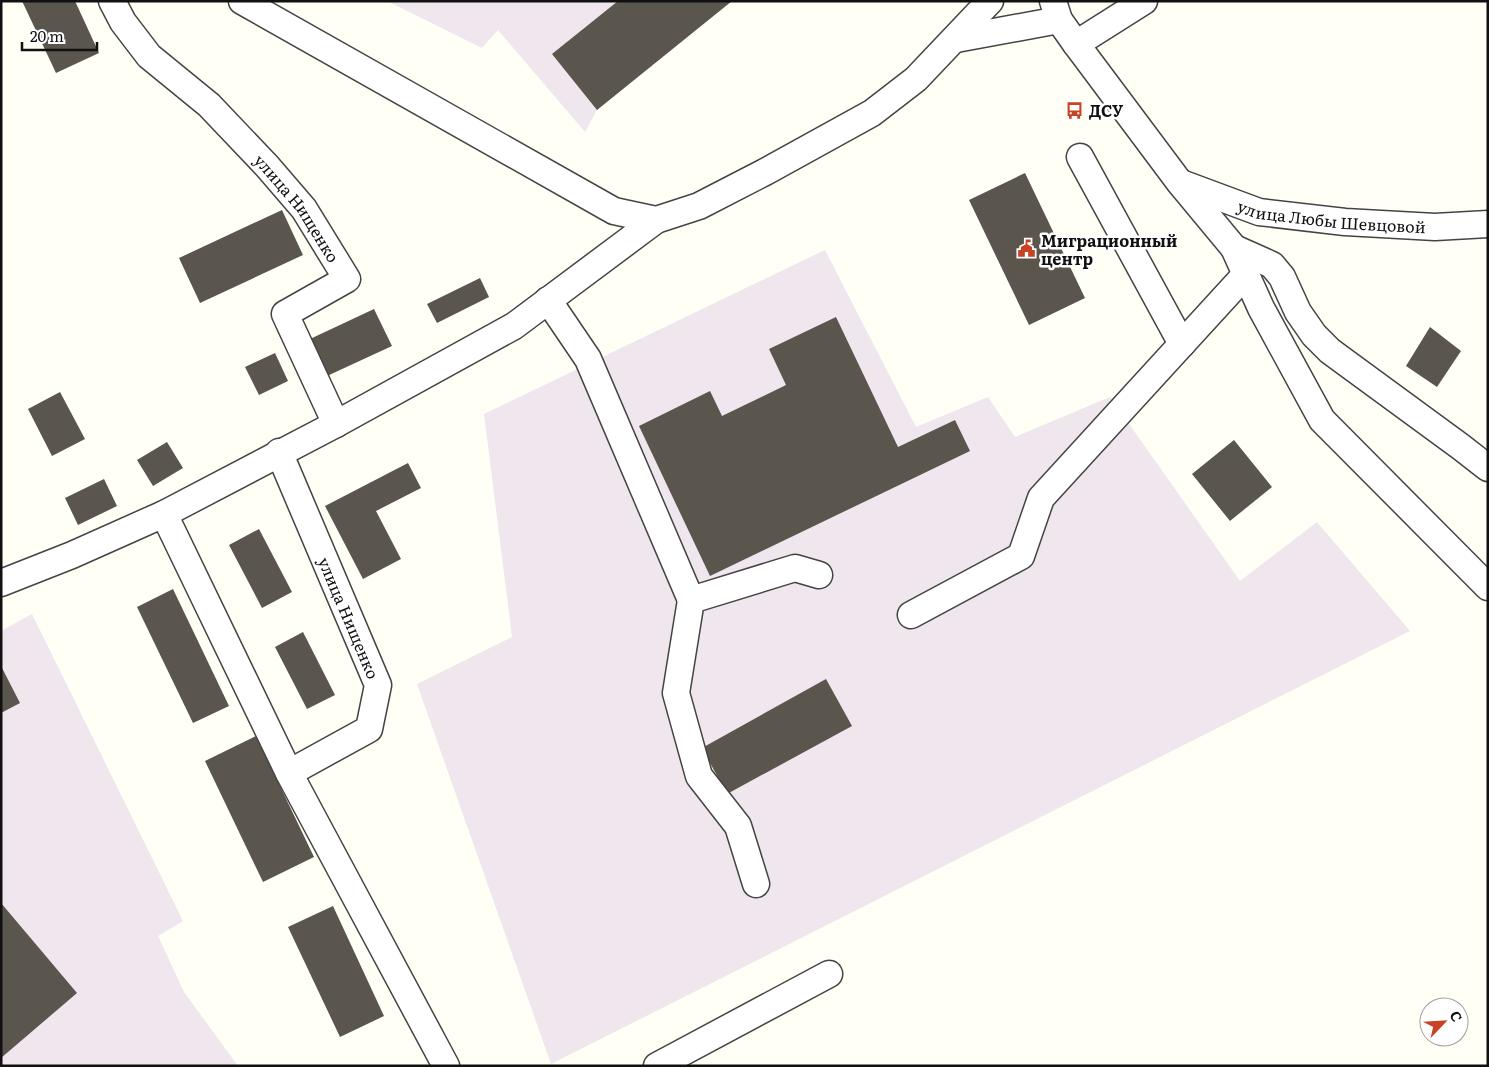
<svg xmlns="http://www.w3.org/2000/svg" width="1489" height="1067" font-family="Literata,serif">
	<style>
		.industrial { fill: #efe6ee }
		.building { fill: #5a554d }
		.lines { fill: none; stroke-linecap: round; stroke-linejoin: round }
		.minor-casing { stroke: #444; stroke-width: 29 }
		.minor { stroke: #fff; stroke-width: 26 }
		.labels { text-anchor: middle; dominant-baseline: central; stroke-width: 5; stroke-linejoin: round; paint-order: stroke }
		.poi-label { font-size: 16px; font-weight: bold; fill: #111; stroke: #fff; text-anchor: start }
		.street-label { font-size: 16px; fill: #111; stroke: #fff }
	</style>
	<rect width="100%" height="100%" fill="#fffff5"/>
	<!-- industrial -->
	<path class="industrial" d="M 387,1 L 732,1 L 597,110 L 585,132 L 498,30 L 482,48 Z
		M 825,250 L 916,427 L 988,397 L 1015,437 L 1110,397 L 1240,581 L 1317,522 L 1410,631 L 551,1064 L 417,684 L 512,637 L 484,414 Z
		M 32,614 L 183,921 L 158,936 L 184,992 L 238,1066 L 1,1066 L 1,631 Z"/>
	<!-- building -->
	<path class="building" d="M 22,1 L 75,1 L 99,53 L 56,73 Z
		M 618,1 L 732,1 L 597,110 L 552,54 Z
		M 1025,173 L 1085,298 L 1029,325 L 969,200 Z
		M 282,210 L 303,255 L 200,303 L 179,258 Z
		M 480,278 L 489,297 L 437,323 L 427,304 Z
		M 374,309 L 392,346 L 327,376 L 310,339 Z
		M 836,317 L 898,447 L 955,420 L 970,451 L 710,576 L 639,426 L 710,391 L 722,416 L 786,385 L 769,349 Z
		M 1430,327 L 1461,351 L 1437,387 L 1406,366 Z
		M 275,353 L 288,381 L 259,395 L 245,367 Z
		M 60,392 L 85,439 L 52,456 L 28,409 Z
		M 1234,440 L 1272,487 L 1230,521 L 1192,474 Z
		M 167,442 L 183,468 L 153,486 L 137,460 Z
		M 408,463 L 421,488 L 376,511 L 401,559 L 363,579 L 325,506 Z
		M 104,479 L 117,506 L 78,525 L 65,498 Z
		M 259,529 L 292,592 L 262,608 L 229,545 Z
		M 173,589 L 229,706 L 193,723 L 137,607 Z
		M 303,632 L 335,695 L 307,709 L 275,647 Z
		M 1,666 L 20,703 L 1,713 Z
		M 826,679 L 852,726 L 727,794 L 702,748 Z
		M 256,736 L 314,857 L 263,882 L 205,761 Z
		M 1,903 L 77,993 L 1,1058 Z
		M 333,906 L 384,1016 L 340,1037 L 288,927 Z"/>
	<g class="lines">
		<defs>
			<g id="minor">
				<path id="s1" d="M 112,1 L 123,22 L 149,56 L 209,105 L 267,166 L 304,209 L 347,279 L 285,314 L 336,424"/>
				<path d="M 242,1 L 614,211 L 656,220 L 699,206 L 765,172 L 872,113 L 916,79 L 990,1"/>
				<path d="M 1053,1 L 1059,20 L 1076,44 L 1180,183 L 1234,248 L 1261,308 L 1322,420 L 1488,587"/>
				<path d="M 956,39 L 1059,20"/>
				<path d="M 1076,44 L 1144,1"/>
				<path d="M 1080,157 L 1182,344"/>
				<path id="s2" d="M 1181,183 L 1259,212 L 1345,222 L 1435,227 L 1488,224"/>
				<path d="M 1234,248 L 1272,265 L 1282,277 L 1298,312 L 1314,335 L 1330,351 L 1461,447 L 1488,468"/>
				<path d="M 548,300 L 588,359 L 691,600"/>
				<path id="s3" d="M 279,452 L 378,685 L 369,729 L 289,773"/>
				<path d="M 164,514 L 289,773 L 446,1066"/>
				<path d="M 1,583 L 72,555 L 164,514 L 336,424 L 514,326 L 656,220"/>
				<path d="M 911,615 L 1021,556 L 1041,498 L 1246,274"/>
				<path d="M 756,884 L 738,826 L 699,776 L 676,693 L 691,600 L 795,568 L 819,575"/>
				<path d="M 657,1066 L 829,974"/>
			</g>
		</defs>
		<!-- minor casing -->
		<use href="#minor" class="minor-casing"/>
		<!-- minor -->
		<use href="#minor" class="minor"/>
	</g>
	<!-- icons -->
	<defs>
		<symbol id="bus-bare" viewBox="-9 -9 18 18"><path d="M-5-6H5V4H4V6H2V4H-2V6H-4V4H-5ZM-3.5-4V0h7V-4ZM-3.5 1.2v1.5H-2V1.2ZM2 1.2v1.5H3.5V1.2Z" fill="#c74323" stroke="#fff" stroke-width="2.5" paint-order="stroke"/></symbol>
		<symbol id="civic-bare" viewBox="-9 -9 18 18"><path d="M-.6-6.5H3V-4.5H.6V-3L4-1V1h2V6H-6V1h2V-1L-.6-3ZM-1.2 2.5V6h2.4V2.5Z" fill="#c74323" stroke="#fff" stroke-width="2.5" paint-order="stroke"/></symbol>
	</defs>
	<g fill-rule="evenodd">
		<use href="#bus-bare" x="1062" y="98" width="25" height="25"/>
		<use href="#civic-bare" x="1014" y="236" width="25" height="25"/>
	</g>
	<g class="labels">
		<!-- poi labels -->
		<g class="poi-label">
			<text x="1089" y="110">ДСУ</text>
			<text x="1041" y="240">Миграционный<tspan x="1041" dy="18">центр</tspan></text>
		</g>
		<!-- street labels -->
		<g class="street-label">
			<text stroke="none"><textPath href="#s1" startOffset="280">улица Нищенко</textPath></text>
			<text stroke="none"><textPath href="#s2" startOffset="156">улица Любы Шевцовой</textPath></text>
			<text stroke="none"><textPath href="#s3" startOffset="180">улица Нищенко</textPath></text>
		</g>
	</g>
	<!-- border -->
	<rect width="1489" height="1067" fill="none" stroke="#111111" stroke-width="5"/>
	<!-- north arrow -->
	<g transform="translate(1444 1022) rotate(65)"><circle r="24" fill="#ffffff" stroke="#a0a0a0"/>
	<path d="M0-4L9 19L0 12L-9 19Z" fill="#c74323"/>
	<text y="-8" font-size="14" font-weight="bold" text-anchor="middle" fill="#111111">С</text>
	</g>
	<!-- scale -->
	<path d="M22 42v8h75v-8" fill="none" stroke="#111111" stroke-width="2.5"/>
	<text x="30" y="42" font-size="15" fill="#111111" stroke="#ffffff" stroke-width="4" paint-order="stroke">20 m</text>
</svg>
